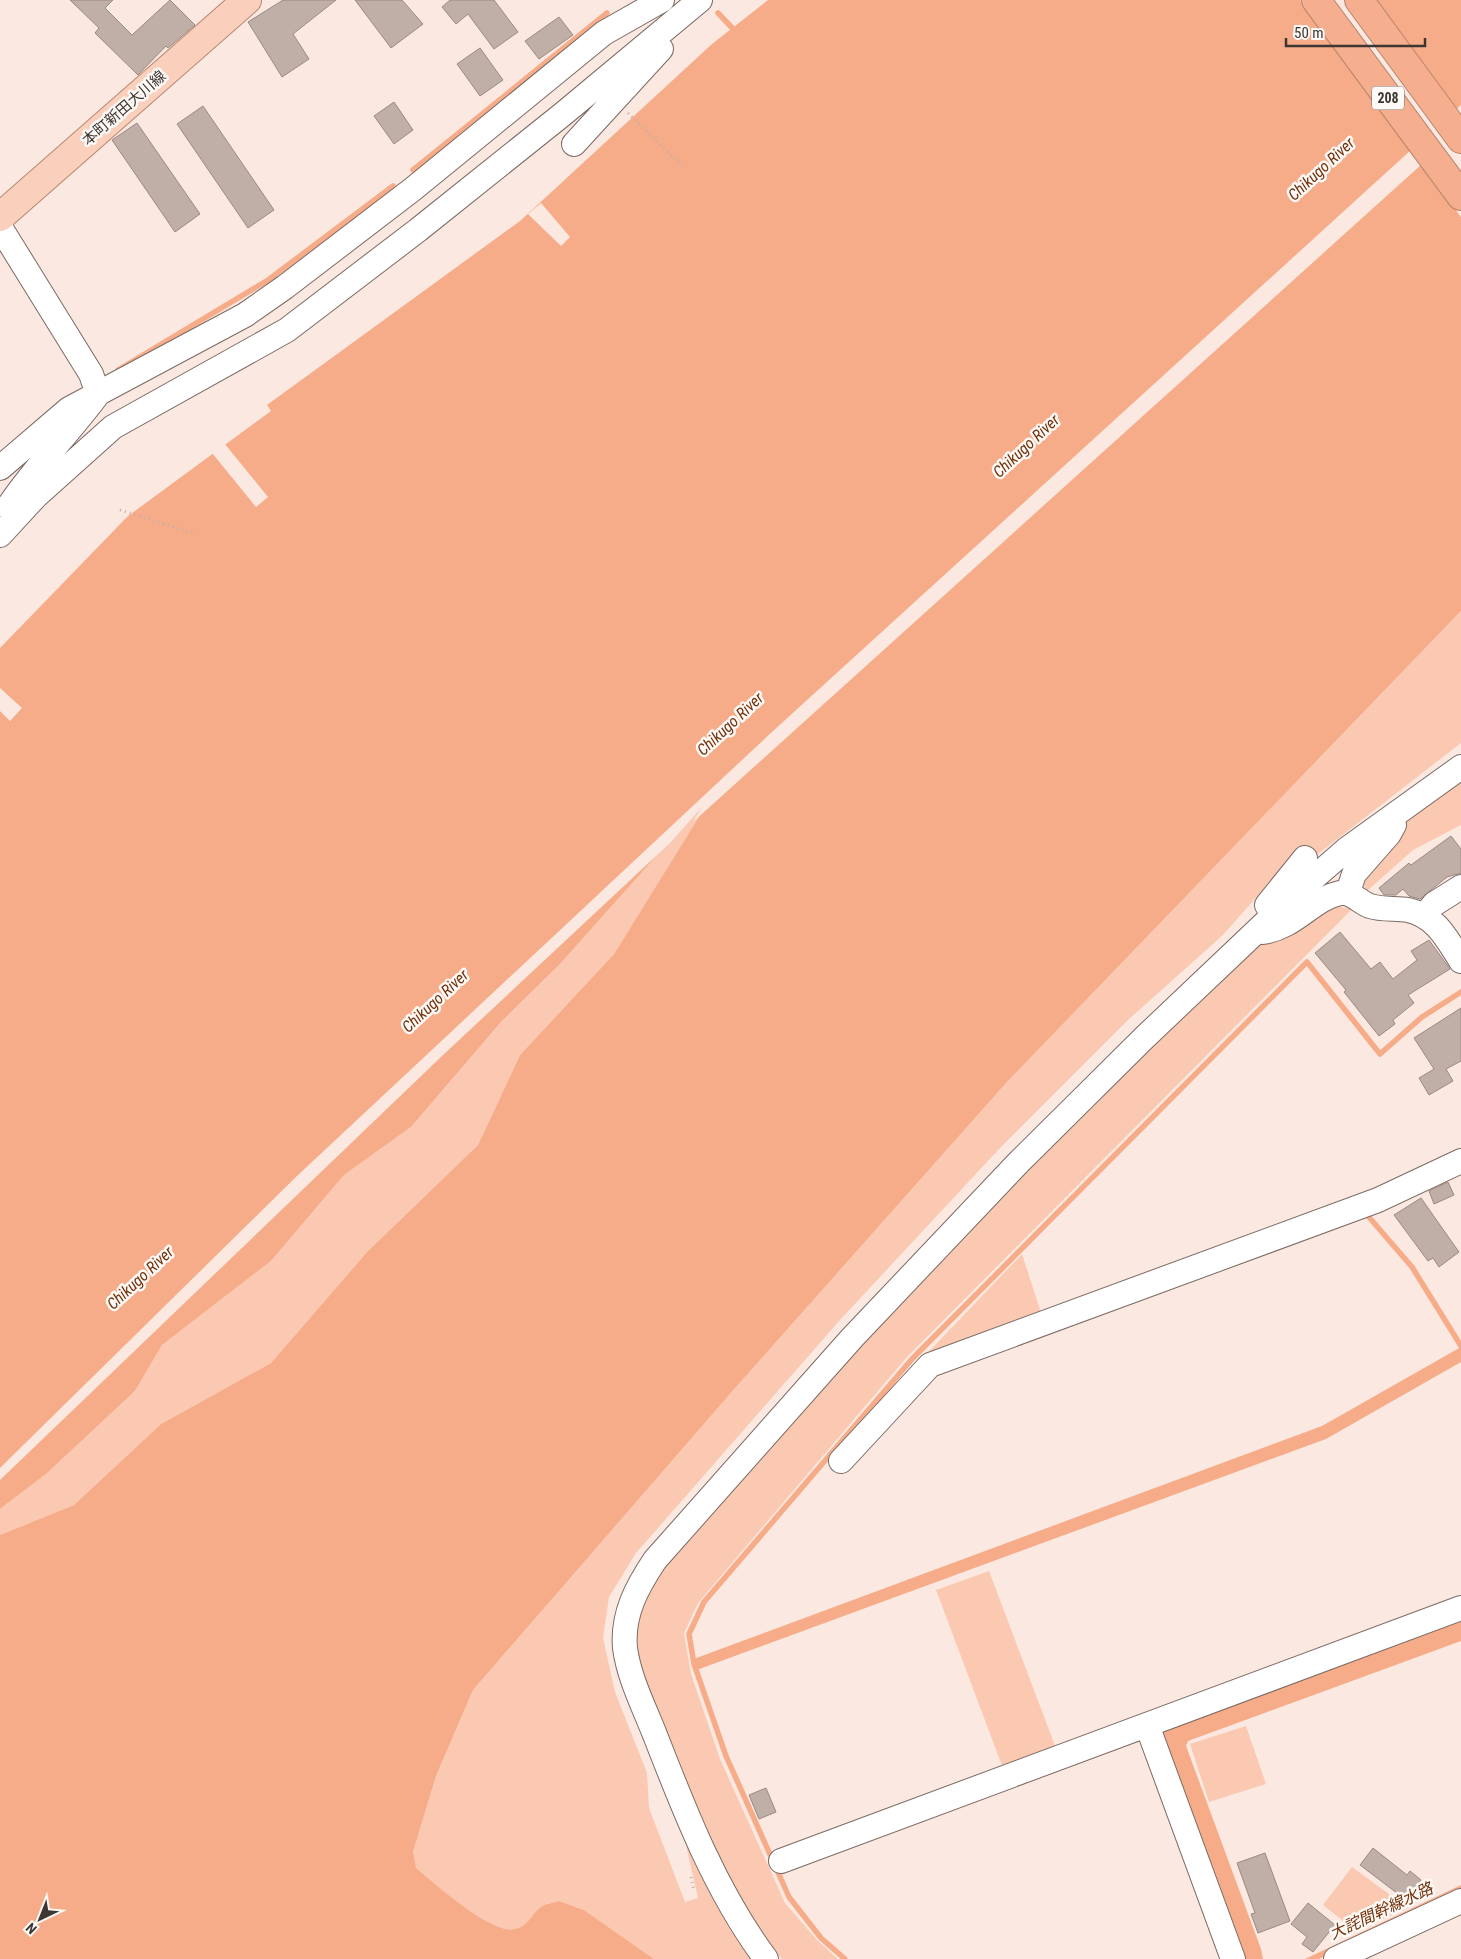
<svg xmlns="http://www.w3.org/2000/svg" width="1461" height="1959" font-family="'Roboto Condensed','Noto Sans JP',sans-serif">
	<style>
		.green { fill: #fbc9b2 }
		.water { fill: #f7ac89 }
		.pier { fill: #fbe8e0 }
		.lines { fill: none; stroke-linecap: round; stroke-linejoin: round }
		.stream { stroke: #f7ac89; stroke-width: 5.5 }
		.building { fill: #c0afa7; stroke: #9b8a82 }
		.minor-casing { stroke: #7a6a63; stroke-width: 26 }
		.major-casing { stroke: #b5856e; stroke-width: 30 }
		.highway-casing { stroke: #b5856e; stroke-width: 30 }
		.path { stroke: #beafa8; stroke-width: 3; stroke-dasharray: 1 4; stroke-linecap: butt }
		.minor { stroke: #fff; stroke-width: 24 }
		.major { stroke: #facfbb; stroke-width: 28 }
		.highway { stroke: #f6af8e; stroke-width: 28 }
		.labels { text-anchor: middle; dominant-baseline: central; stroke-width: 5; stroke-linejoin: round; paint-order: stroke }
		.shield { fill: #fdf9f7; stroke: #77706d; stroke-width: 1 }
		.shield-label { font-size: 14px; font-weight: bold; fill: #3d3632 }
		.street-label { font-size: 15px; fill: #3d3632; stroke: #fdf9f7 }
		.water-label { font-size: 16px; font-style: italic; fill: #723109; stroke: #fdf9f7 }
	</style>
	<rect width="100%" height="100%" fill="#fbe8e0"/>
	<!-- green -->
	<path class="green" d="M 1461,611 L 1461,743 L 1314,857 L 1295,853 L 1223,935 L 1128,1020 L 1000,1148 L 840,1320 L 636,1553 L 609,1597 L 603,1638 L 615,1692 L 647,1773 L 649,1808 L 685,1902 L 698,1898 L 683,1832 L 754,1959 L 654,1959 L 584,1910 L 559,1901 C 553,1903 545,1904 541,1907 C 531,1914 529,1926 515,1929 C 492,1935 434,1883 415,1868 L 413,1852 L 436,1776 L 473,1690 L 736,1387 L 1007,1082 Z
		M 1461,774 L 1461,825 L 1413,850 L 1367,891 L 1360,877 L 1405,816 Z
		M 720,784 L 614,954 L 520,1055 L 478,1145 L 367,1252 L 271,1363 L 161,1424 L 74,1505 L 0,1535 L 0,1509 L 46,1474 L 135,1391 L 162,1345 L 271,1261 L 344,1175 L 411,1127 L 501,1022 L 560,964 Z
		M 1329,905 L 1352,909 L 906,1358 L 698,1603 L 684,1633 L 691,1674 L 720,1759 L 785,1903 L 817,1940 L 838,1959 L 782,1959 L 745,1919 L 641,1672 L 635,1621 L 659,1569 L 861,1339 L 1027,1166 L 1251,948 L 1291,931 Z
		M 1022,1254 L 1042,1316 L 919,1362 Z
		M 989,1571 L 1057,1751 L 1004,1771 L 936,1590 Z
		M 1246,1726 L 1266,1784 L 1209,1802 L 1190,1744 Z
		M 1352,1867 L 1408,1908 L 1356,1931 L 1323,1905 Z"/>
	<!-- water -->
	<path class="water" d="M 768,0 L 1461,0 L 1461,611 L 1007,1082 L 736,1387 L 473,1690 L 436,1776 L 413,1852 L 416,1868 C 434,1883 492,1935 515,1929 C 529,1926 531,1914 541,1907 C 545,1904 553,1903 559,1901 L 584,1910 L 654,1959 L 0,1959 L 0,1535 L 74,1505 L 161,1424 L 271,1363 L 367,1252 L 478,1145 L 520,1055 L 614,954 L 717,788 L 560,964 L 501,1022 L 411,1127 L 344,1175 L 271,1261 L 162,1345 L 135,1391 L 46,1474 L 0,1509 L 0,648 L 128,516 L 271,411 L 267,405 L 520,221 L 712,44 Z
		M 1461,1347 L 1461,1362 L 1326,1439 L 694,1671 L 691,1660 L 1322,1426 Z
		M 1461,1618 L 1461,1641 L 1188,1741 L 1186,1746 L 1261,1949 L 1263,1959 L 1244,1959 L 1160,1735 L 1164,1728 Z
		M 1461,1885 L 1461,1892 L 1319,1959 L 1305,1959 Z"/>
	<!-- pier -->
	<path class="pier" d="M 1300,0 L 1370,0 L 1453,112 L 1461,105 L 1461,217 L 1422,164 L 693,822 L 702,807 L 670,843 L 442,1056 L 0,1480 L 0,1468 L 297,1176 L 773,731 L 1411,150 Z
		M 541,203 L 570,237 L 561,246 L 528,214 Z
		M 224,443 L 268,497 L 256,507 L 212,453 Z
		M 0,688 L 22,708 L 10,721 L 0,711 Z"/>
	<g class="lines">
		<!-- stream -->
		<path class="stream" d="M 718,13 L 737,33
			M 413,170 L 607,13
			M 118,370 L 268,280 L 393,186
			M 1368,1216 L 1412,1267 L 1461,1346
			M 845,1959 L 821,1938 L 789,1897 L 726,1756 L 694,1664 L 689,1634 L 704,1602 L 912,1359 L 1307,962 L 1380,1054 L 1422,1017 L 1461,992"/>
	</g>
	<!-- building -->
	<path class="building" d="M 70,0 L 113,0 L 105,8 L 132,35 L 170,0 L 195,25 L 168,48 L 166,46 L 138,75 L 95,33 L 99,28 Z
		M 283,0 L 336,0 L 293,34 L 309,59 L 282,77 L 248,22 Z
		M 355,0 L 402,0 L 423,24 L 391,48 Z
		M 450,0 L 494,0 L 518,32 L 494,49 L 468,14 L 456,24 L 442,7 Z
		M 559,17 L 573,35 L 539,59 L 525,41 Z
		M 480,48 L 503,80 L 480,96 L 457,64 Z
		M 394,102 L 413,130 L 394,144 L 374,116 Z
		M 203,106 L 274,210 L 248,228 L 177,124 Z
		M 137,123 L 200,214 L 175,232 L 112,140 Z
		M 1451,836 L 1461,849 L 1461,873 L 1447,877 L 1420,899 L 1409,896 L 1403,889 L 1396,895 L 1384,895 L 1379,888 L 1409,863 L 1411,865 Z
		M 1340,932 L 1371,969 L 1380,962 L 1393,979 L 1417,960 L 1411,951 L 1429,940 L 1450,969 L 1408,995 L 1414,1003 L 1393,1020 L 1395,1024 L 1379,1036 L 1344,992 L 1346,990 L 1315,953 Z
		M 1461,1008 L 1461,1061 L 1446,1069 L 1453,1081 L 1429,1095 L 1419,1078 L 1434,1069 L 1414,1038 Z
		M 1448,1182 L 1454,1195 L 1434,1204 L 1429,1191 Z
		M 1421,1198 L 1459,1252 L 1439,1267 L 1433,1258 L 1428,1261 L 1394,1215 Z
		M 766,1788 L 776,1812 L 759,1819 L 749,1795 Z
		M 1373,1848 L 1407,1875 L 1410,1871 L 1421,1880 L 1406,1900 L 1360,1865 Z
		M 1265,1853 L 1290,1921 L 1258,1933 L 1251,1914 L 1255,1913 L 1237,1863 Z
		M 1308,1903 L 1335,1925 L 1313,1952 L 1302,1944 L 1307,1937 L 1291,1924 Z"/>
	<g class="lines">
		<defs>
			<path id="minor" d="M 574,144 L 661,49
				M 0,227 L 91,374 L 98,394 C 69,433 35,467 8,507
				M 0,468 L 69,409 L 245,315 L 285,287 L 413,189 L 604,33 L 662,0
				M 0,535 L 36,496 L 113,427 L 287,330 L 418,230 L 563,114 L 700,0
				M 1348,892 L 1354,874 L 1389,834 L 1394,825
				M 1267,905 L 1305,858
				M 1425,915 L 1434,904 L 1461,887
				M 1263,932 C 1296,927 1312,899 1340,893 C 1352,891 1360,903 1370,906 C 1382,910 1396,908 1408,910 C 1436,916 1447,939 1461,961
				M 841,1461 L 930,1365 L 1378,1200 L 1461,1161
				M 1147,1725 L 1233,1959
				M 781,1861 L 1461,1608
				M 766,1959 C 716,1892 685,1812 655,1735 C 644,1707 629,1678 625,1648 C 622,1614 637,1587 655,1560 L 852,1338 L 1018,1163 L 1145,1037 L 1301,889 L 1347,849 L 1461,767
				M 1336,1959 L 1461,1901"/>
			<path id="major" d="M 0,217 L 247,0"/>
			<path id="highway" d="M 1316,0 L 1461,196
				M 1359,0 L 1461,139"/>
		</defs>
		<!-- minor casing -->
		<use href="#minor" class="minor-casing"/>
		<!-- major casing -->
		<use href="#major" class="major-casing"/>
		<!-- highway casing -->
		<use href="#highway" class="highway-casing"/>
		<!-- path -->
		<path class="path" d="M 628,113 L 682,166
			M 120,510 L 193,533
			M 691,1877 L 694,1891"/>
		<!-- minor -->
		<use href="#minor" class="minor"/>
		<!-- major -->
		<use href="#major" class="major"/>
		<!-- highway -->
		<use href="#highway" class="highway"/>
	</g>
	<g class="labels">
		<!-- shield labels -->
		<rect class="shield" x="1372" y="86.5" width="32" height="23" rx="4"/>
		<g class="shield-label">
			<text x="1388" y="98">208</text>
		</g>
		<!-- street labels -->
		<g class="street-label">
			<text transform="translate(124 108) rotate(-41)">本町新田大川線</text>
		</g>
		<!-- water labels -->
		<g class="water-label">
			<text transform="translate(1321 169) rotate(-43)">Chikugo River</text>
			<text transform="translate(1026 446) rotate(-43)">Chikugo River</text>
			<text transform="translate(730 724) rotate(-43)">Chikugo River</text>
			<text transform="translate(435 1001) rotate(-43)">Chikugo River</text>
			<text transform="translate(140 1278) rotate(-43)">Chikugo River</text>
			<text transform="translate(1381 1911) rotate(-25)">大詫間幹線水路</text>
		</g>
	</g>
	<!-- north arrow -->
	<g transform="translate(40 1919) rotate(223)" stroke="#fdf9f7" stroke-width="4" paint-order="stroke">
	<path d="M0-4L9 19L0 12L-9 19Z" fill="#3d3632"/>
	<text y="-8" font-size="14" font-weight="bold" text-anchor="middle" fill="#3d3632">N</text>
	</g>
	<!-- scale -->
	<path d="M1286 38v8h139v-8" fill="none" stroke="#3d3632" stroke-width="2.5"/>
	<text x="1294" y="38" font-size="15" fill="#3d3632" stroke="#fdf9f7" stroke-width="4" paint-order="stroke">50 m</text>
</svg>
